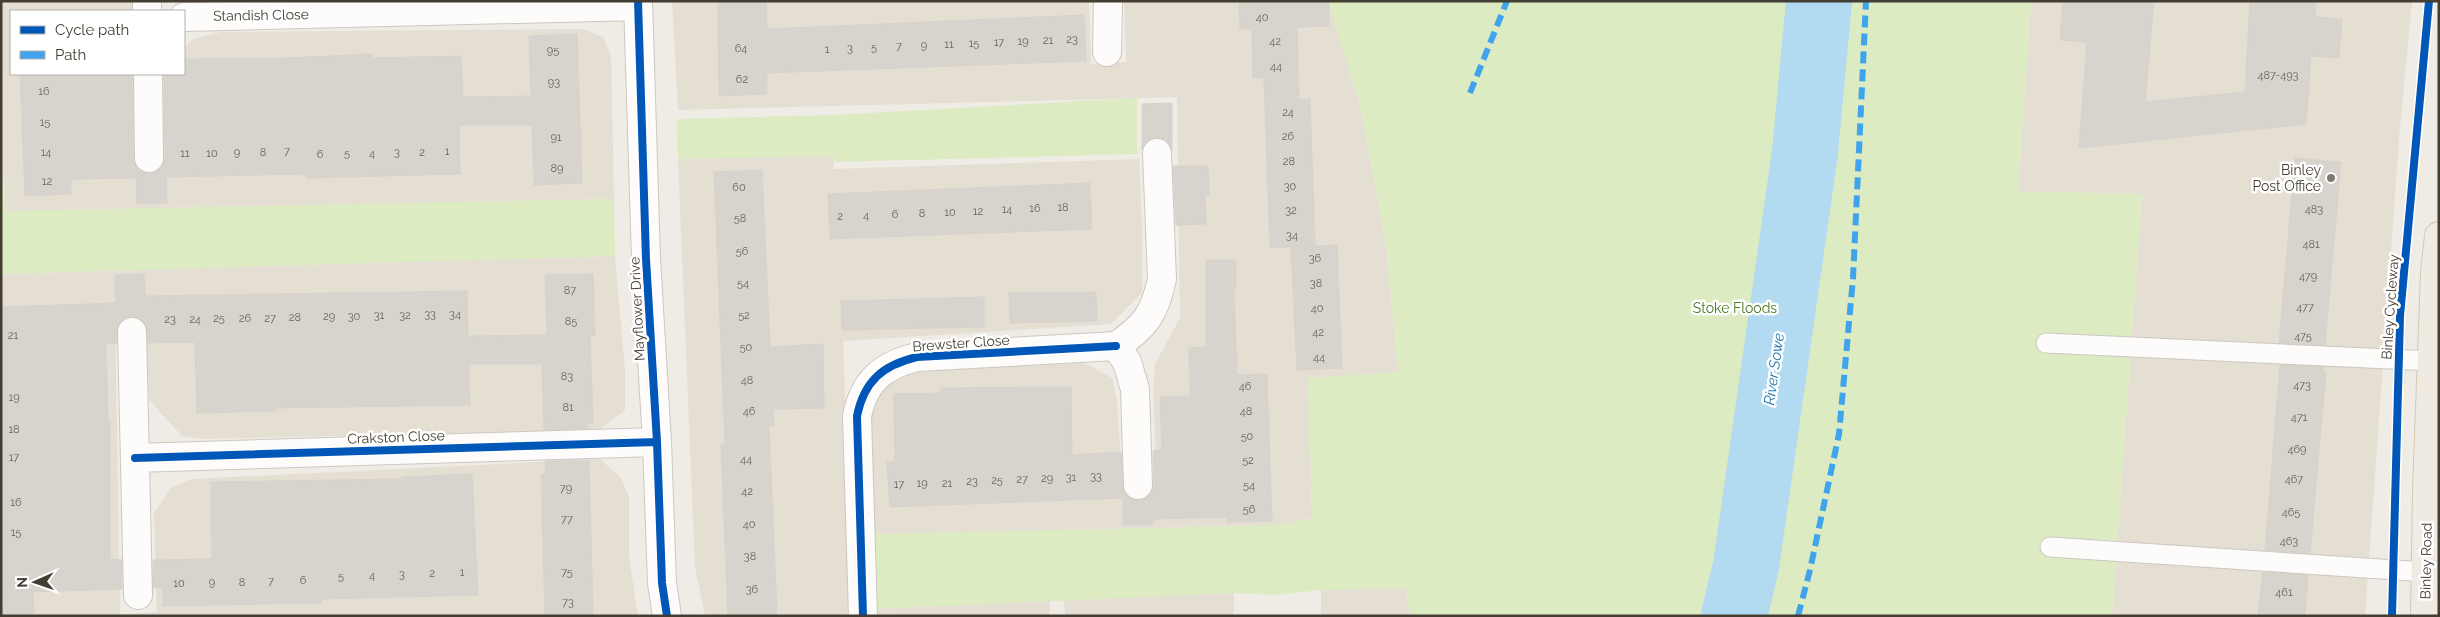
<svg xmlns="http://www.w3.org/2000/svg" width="2440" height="617" font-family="Raleway,sans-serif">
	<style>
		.residential { fill: #e4ded3 }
		.green { fill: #ddebc3 }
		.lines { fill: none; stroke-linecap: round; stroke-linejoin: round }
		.river { stroke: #b2daf0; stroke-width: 66 }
		.building { fill: #d7d3cd; stroke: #d7d3cc }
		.lane-casing { stroke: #cbc8c2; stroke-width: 21 }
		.street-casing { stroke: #cbc8c2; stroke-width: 30 }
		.primary-casing { stroke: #d2c8b2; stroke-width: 30 }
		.lane { stroke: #fdfcfb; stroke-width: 19 }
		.street { stroke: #fdfcfb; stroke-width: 28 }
		.primary { stroke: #f0ebe2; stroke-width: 28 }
		.quiet { stroke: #3fa4eb; stroke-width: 6; stroke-dasharray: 12 6; stroke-linecap: butt }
		.cycleway-casing { stroke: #fff; stroke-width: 11 }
		.cycleway { stroke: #0057b8; stroke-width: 8 }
		.poi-dot { fill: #807a71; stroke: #fff; stroke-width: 2 }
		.labels { text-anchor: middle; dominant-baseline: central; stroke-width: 5; stroke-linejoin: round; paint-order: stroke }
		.number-label { font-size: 11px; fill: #6a645a }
		.street-label { font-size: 14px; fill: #443d32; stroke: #fff }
		.poi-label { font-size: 14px; fill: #443d32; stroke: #fff; text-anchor: end }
		.park-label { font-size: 14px; fill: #467a22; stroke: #fff }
		.water-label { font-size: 15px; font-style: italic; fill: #2379af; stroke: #fff }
	</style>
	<rect width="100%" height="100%" fill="#efece6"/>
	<!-- residential -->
	<path class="residential" d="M 1,1 L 136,1 L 136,11 L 11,11 L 11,74 L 137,74 L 139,171 L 158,171 L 161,74 L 184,74 L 184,47 L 193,39 L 221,32 L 583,29 L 603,37 L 611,55 L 614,199 L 5,211 Z
		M 672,1 L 1089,1 L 1091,64 L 1126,62 L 1124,1 L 1328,1 L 1360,105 L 1386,244 L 1398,373 L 1308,378 L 1312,518 L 1287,524 L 1240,526 L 873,534 L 870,410 L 876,390 L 921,365 L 1082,362 L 1112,378 L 1117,402 L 1123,492 L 1157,490 L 1153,389 L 1155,364 L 1180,318 L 1177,97 L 678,110 Z
		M 2031,1 L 2412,1 L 2400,127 L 2365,616 L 2112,616 L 2142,194 L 2018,192 Z
		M 834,156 L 833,169 L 1139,159 L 1142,228 L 1142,293 L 1111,324 L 843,341 L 853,616 L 705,616 L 695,567 L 678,159 Z
		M 615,256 L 625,371 L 625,410 L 599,430 L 240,438 L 203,439 L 182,436 L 149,400 L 145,311 L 115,312 L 120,614 L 157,612 L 154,513 L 172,487 L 192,479 L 600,459 L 621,478 L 629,497 L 629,557 L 638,616 L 1,616 L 1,274 Z
		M 1405,588 L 1411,616 L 1321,616 L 1321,590 Z
		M 1234,593 L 1234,616 L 1065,616 L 1064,600 Z
		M 1050,601 L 1050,616 L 877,616 L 877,609 Z"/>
	<!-- green -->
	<path class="green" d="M 1328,1 L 2031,1 L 2018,191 L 2142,194 L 2112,616 L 1411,616 L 1405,588 L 1321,590 L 1276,595 L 1234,593 L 877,609 L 873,534 L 1240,526 L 1287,524 L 1312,518 L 1308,378 L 1398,372 L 1386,244 L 1360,105 Z
		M 1,48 L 5,211 L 614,199 L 615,256 L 1,274 Z
		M 1137,98 L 1137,154 L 835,162 L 834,156 L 678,159 L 677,119 L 832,115 Z"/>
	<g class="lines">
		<!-- river -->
		<path class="river" d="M 1734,616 L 1746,566 L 1805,152 L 1819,1"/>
	</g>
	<!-- building -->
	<path class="building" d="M 718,1 L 766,1 L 767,29 L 1084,15 L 1086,61 L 767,73 L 767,94 L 719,96 Z
		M 1239,1 L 1329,1 L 1329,26 L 1297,27 L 1299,100 L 1310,99 L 1315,246 L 1270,248 L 1264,78 L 1253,78 L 1252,29 L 1240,29 Z
		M 2063,1 L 2154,1 L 2145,102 L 2245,92 L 2250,1 L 2316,1 L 2315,17 L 2342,19 L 2339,58 L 2311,56 L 2306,124 L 2079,148 L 2087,42 L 2060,40 Z
		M 577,34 L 582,183 L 534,185 L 532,125 L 459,125 L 460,174 L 306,178 L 306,174 L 166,177 L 167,203 L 137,204 L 136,178 L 71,179 L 71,194 L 25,196 L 20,74 L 132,74 L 133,159 L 136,166 L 141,171 L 150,174 L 157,171 L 163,165 L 165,158 L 164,74 L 184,74 L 184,59 L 287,58 L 372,54 L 372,58 L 461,56 L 463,97 L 531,96 L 529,36 Z
		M 1172,103 L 1172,151 L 1165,139 L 1157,137 L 1148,140 L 1142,149 L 1142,104 Z
		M 2295,158 L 2341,162 L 2325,345 L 2279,343 Z
		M 1173,166 L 1208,166 L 1209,195 L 1205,195 L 1206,224 L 1176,225 Z
		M 762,170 L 770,347 L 823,344 L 824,408 L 773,409 L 774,426 L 769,426 L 777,616 L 728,616 L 721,445 L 725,445 L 714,172 Z
		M 1090,183 L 1092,229 L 830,239 L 828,194 Z
		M 1337,245 L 1342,368 L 1297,370 L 1291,247 Z
		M 1206,260 L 1236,260 L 1236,289 L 1234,289 L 1237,375 L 1267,374 L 1272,521 L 1227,522 L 1227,517 L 1153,519 L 1153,525 L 1123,525 L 1123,498 L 890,507 L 887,462 L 895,462 L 894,394 L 941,393 L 941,388 L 1071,387 L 1072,455 L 1121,452 L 1125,493 L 1131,499 L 1139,501 L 1147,498 L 1151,493 L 1154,485 L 1153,451 L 1162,450 L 1160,397 L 1190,396 L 1189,348 L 1206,347 Z
		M 144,274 L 145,296 L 467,291 L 468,336 L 547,335 L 545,275 L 593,274 L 595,336 L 590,336 L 593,422 L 588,423 L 588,428 L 544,430 L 542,364 L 468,364 L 470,405 L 276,408 L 276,411 L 197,413 L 195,342 L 148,343 L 145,324 L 139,318 L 131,316 L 124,318 L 118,325 L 117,344 L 106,344 L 108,421 L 110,421 L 110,559 L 122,560 L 122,589 L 33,592 L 34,616 L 1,616 L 1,307 L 116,303 L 115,275 Z
		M 1096,292 L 1097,321 L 1010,323 L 1009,293 Z
		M 984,297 L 984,327 L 842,330 L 841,301 Z
		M 2280,365 L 2323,367 L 2323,371 L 2326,372 L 2310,553 L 2265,550 Z
		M 589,460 L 593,616 L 545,616 L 541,474 L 546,474 L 545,461 Z
		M 472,474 L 478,595 L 321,599 L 321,603 L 163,606 L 163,587 L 153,588 L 153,560 L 212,559 L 211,482 L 402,479 L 402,477 Z
		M 2263,572 L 2308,575 L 2305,616 L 2258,616 Z"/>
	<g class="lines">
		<defs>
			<path id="lane" d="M 2046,343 L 2432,361
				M 2050,547 L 2426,572"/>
			<path id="street" d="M 147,1 L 147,11
				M 638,1 L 646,259 L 657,442 L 662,583 L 667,616
				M 184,17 L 638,6
				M 1107,52 L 1108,1
				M 148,74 L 149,158
				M 132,332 L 138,595
				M 135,458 L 657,442
				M 1138,485 L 1135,389 L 1127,362 L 1116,346 C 1145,327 1155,313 1162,279 L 1157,153
				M 863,616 L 857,416 C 864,381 883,365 917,357 L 1116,346"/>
			<path id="primary" d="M 2425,616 L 2427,491 L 2435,273 L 2439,236"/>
		</defs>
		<!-- lane casing -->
		<use href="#lane" class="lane-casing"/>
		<!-- street casing -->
		<use href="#street" class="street-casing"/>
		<!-- primary casing -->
		<use href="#primary" class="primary-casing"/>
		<!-- lane -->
		<use href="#lane" class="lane"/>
		<!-- street -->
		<use href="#street" class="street"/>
		<!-- primary -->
		<use href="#primary" class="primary"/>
		<!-- quiet -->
		<path class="quiet" d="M 1470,93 L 1507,1
			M 1798,616 L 1810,570 L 1839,434 L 1853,278 L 1866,1"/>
		<defs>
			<path id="cycleway" d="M 638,1 L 646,259 L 657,442 L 662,583 L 667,616
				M 135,458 L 657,442
				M 863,616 L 857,416 C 864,381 883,365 917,357 L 1116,346
				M 2392,616 L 2400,316 L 2429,1"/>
		</defs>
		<!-- cycleway casing -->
		<use href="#cycleway" class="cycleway-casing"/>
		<!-- cycleway -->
		<use href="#cycleway" class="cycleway"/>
	</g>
	<!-- markers -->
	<circle class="poi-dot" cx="2331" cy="178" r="5"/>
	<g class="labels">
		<!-- number labels -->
		<g class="number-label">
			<text x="1262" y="17">40</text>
			<text x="1072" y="39">23</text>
			<text x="1048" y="40">21</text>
			<text x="1023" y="41">19</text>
			<text x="1275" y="41">42</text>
			<text x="999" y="42">17</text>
			<text x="974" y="43">15</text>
			<text x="949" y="44">11</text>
			<text x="924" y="45">9</text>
			<text x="899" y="46">7</text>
			<text x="874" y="47">5</text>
			<text x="741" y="48">64</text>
			<text x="850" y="48">3</text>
			<text x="827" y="49">1</text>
			<text x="553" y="50">95</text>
			<text x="1276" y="66">44</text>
			<text x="2278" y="75">487-493</text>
			<text x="742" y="79">62</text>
			<text x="554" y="82">93</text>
			<text x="44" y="91">16</text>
			<text x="1288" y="112">24</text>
			<text x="45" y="122">15</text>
			<text x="1288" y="136">26</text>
			<text x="556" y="137">91</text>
			<text x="287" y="151">7</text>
			<text x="447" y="151">1</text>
			<text x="46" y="152">14</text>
			<text x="237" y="152">9</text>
			<text x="263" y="152">8</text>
			<text x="397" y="152">3</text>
			<text x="422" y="152">2</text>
			<text x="185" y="153">11</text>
			<text x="212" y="153">10</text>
			<text x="347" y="153">5</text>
			<text x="372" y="153">4</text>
			<text x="320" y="154">6</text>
			<text x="1289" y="161">28</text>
			<text x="557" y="168">89</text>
			<text x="47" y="181">12</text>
			<text x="1290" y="186">30</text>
			<text x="739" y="187">60</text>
			<text x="1063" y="207">18</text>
			<text x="1035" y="208">16</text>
			<text x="1007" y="209">14</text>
			<text x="2314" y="209">483</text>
			<text x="1291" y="210">32</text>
			<text x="978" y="211">12</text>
			<text x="950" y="212">10</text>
			<text x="922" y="213">8</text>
			<text x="895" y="214">6</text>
			<text x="866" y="215">4</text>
			<text x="840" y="216">2</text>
			<text x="740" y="218">58</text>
			<text x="1292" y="235">34</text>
			<text x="2311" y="244">481</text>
			<text x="742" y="251">56</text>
			<text x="1315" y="258">36</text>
			<text x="2308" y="276">479</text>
			<text x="743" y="283">54</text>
			<text x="1316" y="283">38</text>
			<text x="570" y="290">87</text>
			<text x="2305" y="307">477</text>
			<text x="1317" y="308">40</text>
			<text x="430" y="314">33</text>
			<text x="455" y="314">34</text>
			<text x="379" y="315">31</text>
			<text x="405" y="315">32</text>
			<text x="744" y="315">52</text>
			<text x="329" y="316">29</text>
			<text x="354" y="316">30</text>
			<text x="295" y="317">28</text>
			<text x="219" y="318">25</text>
			<text x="245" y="318">26</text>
			<text x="270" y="318">27</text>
			<text x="170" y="319">23</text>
			<text x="195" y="319">24</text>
			<text x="571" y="321">85</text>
			<text x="1318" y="332">42</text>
			<text x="13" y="335">21</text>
			<text x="2303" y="336">475</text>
			<text x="746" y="347">50</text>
			<text x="1319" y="357">44</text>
			<text x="567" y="376">83</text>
			<text x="747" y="380">48</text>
			<text x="2302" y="385">473</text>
			<text x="1245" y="386">46</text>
			<text x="14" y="397">19</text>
			<text x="568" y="407">81</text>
			<text x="749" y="411">46</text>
			<text x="1246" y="411">48</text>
			<text x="2299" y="417">471</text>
			<text x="14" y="429">18</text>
			<text x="1247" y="436">50</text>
			<text x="2297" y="449">469</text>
			<text x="14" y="457">17</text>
			<text x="746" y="459">44</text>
			<text x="1248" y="460">52</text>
			<text x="1096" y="476">33</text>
			<text x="1071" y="477">31</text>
			<text x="1047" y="478">29</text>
			<text x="1022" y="479">27</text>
			<text x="2294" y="479">467</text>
			<text x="997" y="480">25</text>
			<text x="972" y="481">23</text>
			<text x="922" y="483">19</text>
			<text x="947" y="483">21</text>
			<text x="899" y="484">17</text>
			<text x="1249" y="485">54</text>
			<text x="566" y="488">79</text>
			<text x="747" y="491">42</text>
			<text x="16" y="502">16</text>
			<text x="1249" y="509">56</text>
			<text x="2291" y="512">465</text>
			<text x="567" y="519">77</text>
			<text x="749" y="524">40</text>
			<text x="16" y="532">15</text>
			<text x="2289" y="541">463</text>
			<text x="750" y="556">38</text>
			<text x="462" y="572">1</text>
			<text x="567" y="572">75</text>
			<text x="432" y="573">2</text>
			<text x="402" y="574">3</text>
			<text x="372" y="575">4</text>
			<text x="341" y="576">5</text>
			<text x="303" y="580">6</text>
			<text x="271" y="581">7</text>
			<text x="212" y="582">9</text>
			<text x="242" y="582">8</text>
			<text x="179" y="583">10</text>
			<text x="752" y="589">36</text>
			<text x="2284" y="592">461</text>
			<text x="568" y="602">73</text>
		</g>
		<!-- street labels -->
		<g class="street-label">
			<text transform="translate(261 15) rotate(-1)">Standish Close</text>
			<text transform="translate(2390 307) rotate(-86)">Binley Cycleway</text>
			<text transform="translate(637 309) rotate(-93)">Mayflower Drive</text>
			<text transform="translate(961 343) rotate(-4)">Brewster Close</text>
			<text transform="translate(396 437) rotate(-2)">Crakston Close</text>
			<text transform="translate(2426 561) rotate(-89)">Binley Road</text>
		</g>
		<!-- poi labels -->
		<g class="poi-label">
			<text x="2321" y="170">Binley<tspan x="2321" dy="16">Post Office</tspan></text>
		</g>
		<!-- park labels -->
		<g class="park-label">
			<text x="1735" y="308">Stoke Floods</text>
		</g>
		<!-- water labels -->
		<g class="water-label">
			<text transform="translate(1774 369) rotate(-82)">River Sowe</text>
		</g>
	</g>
	<!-- border -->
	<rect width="2440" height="617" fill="none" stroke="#443d32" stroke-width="5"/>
	<!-- legend -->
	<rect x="10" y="10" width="175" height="65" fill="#ffffff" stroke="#b4b1ad"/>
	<rect x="20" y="26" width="25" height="8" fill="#0057b8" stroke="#b4b1ad"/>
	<text x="55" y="35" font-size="15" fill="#443d32">Cycle path</text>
	<rect x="20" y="51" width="25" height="8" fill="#3fa4eb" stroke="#b4b1ad"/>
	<text x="55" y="60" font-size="15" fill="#443d32">Path</text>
	<!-- north arrow -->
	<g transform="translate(35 582) rotate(268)" stroke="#ffffff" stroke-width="4" paint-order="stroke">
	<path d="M0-4L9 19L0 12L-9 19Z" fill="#443d32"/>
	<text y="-8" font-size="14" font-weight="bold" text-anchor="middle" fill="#443d32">N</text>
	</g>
</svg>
